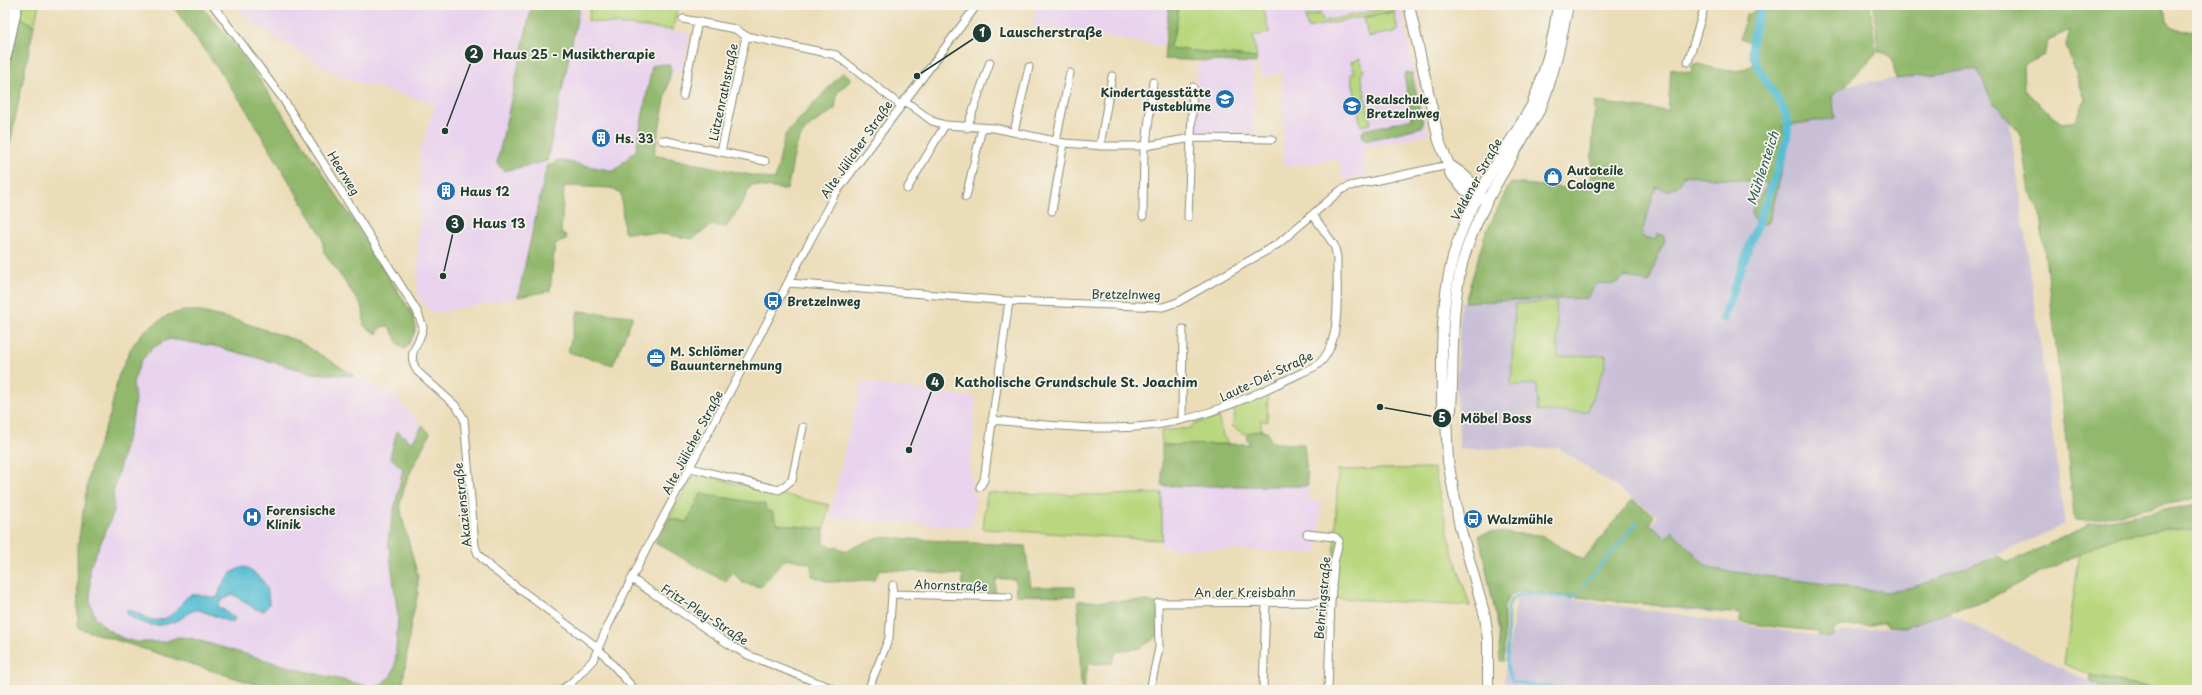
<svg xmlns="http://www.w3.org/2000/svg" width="2202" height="695" font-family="'Playpen Sans',sans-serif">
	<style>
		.built { fill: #e8d2ee }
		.industrial { fill: #c9bfd7 }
		.green { fill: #b9d77e; stroke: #6c8a59 }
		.forest { fill: #92b86d; stroke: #587a50; fill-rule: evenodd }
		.water { fill: #57bed4; stroke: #3b7e84 }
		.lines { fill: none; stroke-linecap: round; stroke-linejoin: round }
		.stream { stroke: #57bed4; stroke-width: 2.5 }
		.canal { stroke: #57bed4; stroke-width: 8 }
		.street-casing { stroke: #868d76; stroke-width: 9 }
		.secondary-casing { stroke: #868d76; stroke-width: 12 }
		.primary-casing { stroke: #868d76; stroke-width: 14 }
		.street { stroke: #fff; stroke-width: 7 }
		.secondary { stroke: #fff; stroke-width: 10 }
		.primary { stroke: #fff; stroke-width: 12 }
		.labels { text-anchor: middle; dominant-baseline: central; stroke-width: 3.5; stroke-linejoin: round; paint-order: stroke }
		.street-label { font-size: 12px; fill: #1f3d34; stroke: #f7f3e8 }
		.poi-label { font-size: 12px; font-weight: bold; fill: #1f3d34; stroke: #f7f3e8; text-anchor: start }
		.water-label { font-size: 13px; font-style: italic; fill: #2d5d5c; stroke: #f7f3e8 }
		.leader { fill: none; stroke: #1f3d34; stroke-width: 1.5 }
		.callout-dot { fill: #1f3d34; stroke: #f7f3e8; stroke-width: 1.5 }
		.mark-label { font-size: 12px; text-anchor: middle; font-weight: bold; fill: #fff }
		.callout-label { font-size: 13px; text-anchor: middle; font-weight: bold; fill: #1f3d34; stroke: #f7f3e8; stroke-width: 3.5; stroke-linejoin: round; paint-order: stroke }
	</style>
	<rect width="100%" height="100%" fill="#f7f3e8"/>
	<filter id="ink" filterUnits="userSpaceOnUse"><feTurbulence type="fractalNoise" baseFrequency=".025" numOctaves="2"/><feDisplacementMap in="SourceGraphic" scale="8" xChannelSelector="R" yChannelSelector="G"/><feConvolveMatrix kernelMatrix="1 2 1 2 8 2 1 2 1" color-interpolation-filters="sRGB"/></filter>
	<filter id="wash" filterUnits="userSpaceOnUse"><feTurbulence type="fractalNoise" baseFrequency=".012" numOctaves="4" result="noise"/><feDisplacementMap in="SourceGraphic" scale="16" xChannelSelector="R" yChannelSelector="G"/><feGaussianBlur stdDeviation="0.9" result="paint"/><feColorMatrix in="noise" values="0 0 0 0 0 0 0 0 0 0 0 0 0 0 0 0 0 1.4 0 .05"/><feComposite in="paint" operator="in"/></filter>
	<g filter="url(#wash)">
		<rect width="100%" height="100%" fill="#ecddb9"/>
		<!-- built -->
		<path class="built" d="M 233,5 L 585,5 L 582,21 L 690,33 L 681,74 L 657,70 L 635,178 L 548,158 L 517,298 L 434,313 L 423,304 L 417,293 L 420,152 L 435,104 L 343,78 L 255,25 Z
			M 1036,5 L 1169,5 L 1163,46 L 1032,26 Z
			M 1263,5 L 1400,5 L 1428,135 L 1363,148 L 1368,175 L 1343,180 L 1339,159 L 1283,167 L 1282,73 L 1262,77 L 1253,37 L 1269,33 Z
			M 1197,62 L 1254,64 L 1254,135 L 1194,133 Z
			M 169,339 L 214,346 L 313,373 L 355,376 L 394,395 L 422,426 L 412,443 L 397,431 L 403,468 L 388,539 L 398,616 L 395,666 L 391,676 L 375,688 L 359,685 L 178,637 L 164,642 L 136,642 L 122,638 L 107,629 L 95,617 L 90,603 L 90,567 L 114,512 L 113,492 L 133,416 L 135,399 L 133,382 L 141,361 L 152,348 Z
			M 861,382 L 976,398 L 972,429 L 975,430 L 969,470 L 972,477 L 971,493 L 976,493 L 972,527 L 829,519 Z
			M 1162,486 L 1308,486 L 1308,500 L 1322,502 L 1317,553 L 1161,547 Z"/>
		<!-- industrial -->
		<path class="industrial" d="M 2002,65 L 2065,524 L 1980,563 L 1901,611 L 1806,620 L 1693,611 L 1596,598 L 1658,516 L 1559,448 L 1460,449 L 1456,387 L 1461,302 L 1587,298 L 1662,164 L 1760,185 L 1762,96 Z
			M 1518,592 L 1697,617 L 1808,635 L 1900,627 L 1938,608 L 2106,690 L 1522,690 L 1508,685 L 1504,681 Z"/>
		<!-- green -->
		<path class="green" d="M 22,5 L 39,5 L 34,26 L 19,16 Z
			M 591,5 L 678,5 L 673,30 L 588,21 Z
			M 1177,5 L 1263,5 L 1269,33 L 1253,37 L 1257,58 L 1169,48 L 1176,28 Z
			M 1382,5 L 1398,5 L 1398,10 L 1308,28 L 1305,17 L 1320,13 L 1324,21 L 1382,9 Z
			M 1394,12 L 1398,31 L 1368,37 L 1364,18 Z
			M 1360,59 L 1364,71 L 1361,74 L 1371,124 L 1361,126 L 1351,74 L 1355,73 L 1351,62 Z
			M 1556,301 L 1558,357 L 1606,355 L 1605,366 L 1587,412 L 1538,411 L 1537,384 L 1511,385 L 1515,304 Z
			M 1268,392 L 1267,422 L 1261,420 L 1261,430 L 1244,434 L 1232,426 L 1235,414 L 1232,408 Z
			M 1218,416 L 1223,436 L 1229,444 L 1162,445 L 1161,431 L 1191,428 L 1192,425 Z
			M 1434,468 L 1451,547 L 1470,606 L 1332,598 L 1338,470 Z
			M 695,474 L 829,505 L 824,529 L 777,524 L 772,512 L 687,522 L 669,518 Z
			M 987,493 L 1112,495 L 1162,493 L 1162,540 L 983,529 Z
			M 2166,529 L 2197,531 L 2197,690 L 2167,690 L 2096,677 L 2064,664 L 2080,552 L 2114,537 Z"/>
		<!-- forest -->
		<path class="forest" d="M 172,5 L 200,5 C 234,41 261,82 289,123 C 332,186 372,250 413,315 C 418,330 414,336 405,349 L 400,347 L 390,328 L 386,326 L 381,327 L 377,334 L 364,326 L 363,308 L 324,252 L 322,236 L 242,103 Z
			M 532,5 L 580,5 L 547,161 L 504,171 L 497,163 Z
			M 1169,5 L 1177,5 C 1180,20 1173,35 1169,48 L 1256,58 L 1256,63 L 1164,59 Z
			M 1754,5 L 1870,5 L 1876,53 L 1845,86 L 1832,96 L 1835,118 L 1782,126 L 1788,147 L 1769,222 L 1760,226 C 1741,211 1761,199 1768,183 L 1684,175 L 1680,184 L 1668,191 L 1656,187 L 1641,236 L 1655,240 L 1658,234 L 1663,235 L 1665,241 L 1657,257 L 1649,283 L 1626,276 L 1614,284 L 1597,283 L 1587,298 L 1465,302 L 1485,235 L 1510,183 L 1590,190 L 1595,102 L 1668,111 L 1671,69 L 1691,73 L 1693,63 C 1714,67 1735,78 1753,64 L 1749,50 L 1750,42 L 1741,38 L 1746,15 L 1755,11 Z
			M 1874,5 L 2161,5 C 2168,26 2172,35 2197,29 L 2197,498 L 2087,521 L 2076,520 L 2074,516 L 2055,336 L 2039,208 L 2029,192 L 2020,132 L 1992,101 L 1977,69 L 1896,79 L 1892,58 L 1882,52 L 1878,52 ZM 2070,30 L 2066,46 L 2085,99 L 2076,121 L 2061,123 L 2024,90 L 2023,66 L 2044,55 L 2048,40 Z
			M 19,16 L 34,26 L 5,168 L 5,84 Z
			M 662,64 L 670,65 L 671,70 L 654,155 L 775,180 L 785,135 L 843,72 L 852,79 L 837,93 L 835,109 C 824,117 807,125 800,138 C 793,151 791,175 787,190 L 751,185 L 742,204 L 726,227 L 712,225 L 692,239 L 662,234 L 624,232 L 621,193 L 611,188 L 564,186 L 561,233 L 566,235 L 566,240 L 555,244 L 550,291 L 518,297 L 547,165 L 552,165 L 557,160 L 614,171 L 636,150 L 652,66 Z
			M 1406,72 L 1412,73 L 1423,124 L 1422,127 L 1369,140 L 1364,140 L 1362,133 L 1364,130 L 1412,119 L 1404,75 Z
			M 184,311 L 197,311 L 239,321 L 298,341 L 355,376 L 313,373 L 214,346 L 169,339 L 152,348 L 141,361 L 133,382 L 135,400 L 133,416 L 113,492 L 114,512 L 90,567 L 90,603 L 95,617 L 107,629 L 122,638 L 136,642 L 164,642 L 178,637 L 190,638 L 300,670 L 376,688 L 391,676 L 395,666 L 398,616 L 388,539 L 403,469 L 390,457 L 397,431 L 412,443 L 422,426 L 430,433 L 407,479 L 400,503 L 402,517 L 418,577 L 418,593 L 411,623 L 402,690 L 273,690 L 78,628 L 77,550 L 90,468 L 110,415 L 118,377 L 131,348 L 143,332 L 168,315 Z
			M 578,311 L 633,316 L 613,365 L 568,352 Z
			M 1261,430 L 1267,431 L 1271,441 L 1276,443 L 1304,444 L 1308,486 L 1162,486 L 1162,445 L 1250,444 L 1246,437 L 1248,433 Z
			M 701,494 L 765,504 L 766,510 L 772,512 L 777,524 L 824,529 L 824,544 L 848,551 L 856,546 L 879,537 L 1025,546 L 1031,587 L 1075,587 L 1075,596 L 1016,595 L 1015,579 L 996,579 L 995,593 L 962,592 L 963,575 L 880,569 L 874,580 L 829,582 L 812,576 L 812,564 L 792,559 L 784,560 L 761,587 L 743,583 L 732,571 L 726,582 L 655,543 L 669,518 L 687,522 Z
			M 1632,500 L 1654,515 L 1650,524 L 1665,538 L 1672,531 L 1707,566 L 1713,569 L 1886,592 C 1928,588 1959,566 2000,557 L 2009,562 L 2067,536 L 2088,524 L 2197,504 L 2197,531 L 2166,529 L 2113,537 L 1978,604 L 1938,615 L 1905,627 L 1887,626 L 1885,622 L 1867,626 L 1841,626 L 1834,629 L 1833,636 L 1826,638 L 1820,636 L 1818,631 L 1775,627 L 1740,622 L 1740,614 L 1518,591 L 1509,597 L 1504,606 L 1504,661 L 1500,661 L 1498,627 L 1479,535 L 1491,532 L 1540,535 L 1583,560 Z
			M 1078,601 L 1147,601 L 1158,604 L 1159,635 L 1140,648 L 1116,652 L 1112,663 L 1088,664 L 1084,688 L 1081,687 Z
			M 2090,675 L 2096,677 L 2162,690 L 2106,690 L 2089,681 Z"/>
		<!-- water -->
		<path class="water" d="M 245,567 C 263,579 268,582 269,604 L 264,611 L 255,609 L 232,594 L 221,601 L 218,606 L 235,618 L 233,623 L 199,610 C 190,610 187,615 180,619 C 161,629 143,627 127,614 L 127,610 C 138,610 146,622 159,620 C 178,617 183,595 192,595 C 200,594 209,597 217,598 C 223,582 227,571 245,567 Z"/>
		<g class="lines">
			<!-- stream -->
			<path class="stream" d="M 1583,586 L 1637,523
				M 1570,690 C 1551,684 1531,687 1512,681 L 1507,666 L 1508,608 L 1511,600 L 1521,594 L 1572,598 L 1577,593"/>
			<!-- canal -->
			<path class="canal" d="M 1723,318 L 1782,158 C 1785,145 1790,132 1787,119 C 1783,99 1752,70 1752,47 C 1752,32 1758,19 1763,5"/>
		</g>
	</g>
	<g filter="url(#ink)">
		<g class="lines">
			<defs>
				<path id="street" d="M 213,5 L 283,99 L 417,311 L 423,327 C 420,346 405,351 417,371 L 456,406 L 464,419 L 475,546 L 478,554 L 490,567 L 584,637 L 598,648 L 635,690
					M 683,19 L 735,29 L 746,36 L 836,55 L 900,105
					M 746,36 L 721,152 L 765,161
					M 1688,62 L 1705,5
					M 683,96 L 698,21
					M 904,100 L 932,121 L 945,125 L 994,128 L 1064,143 L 1104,146 L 1146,146 L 1192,138 L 1272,139
					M 967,128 L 990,62
					M 1014,132 L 1029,67
					M 662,140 L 721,152
					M 1056,141 L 1070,73
					M 1100,146 L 1112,76
					M 1146,146 L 1153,82
					M 907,189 L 945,125
					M 966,197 L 982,128
					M 1052,211 L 1064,143
					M 1143,216 L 1144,145
					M 1188,217 L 1193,87
					M 789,283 L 1009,301 L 1163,307 L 1178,302 L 1278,244 L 1341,190 L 1350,186 L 1449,165
					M 992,420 C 1045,425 1102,432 1156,425 C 1213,417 1265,390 1316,366 C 1344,346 1336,289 1337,257 L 1334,245 L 1313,215
					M 1182,420 L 1183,329
					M 691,468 L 779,490 L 792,480 L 803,427
					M 980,487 L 984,480 L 1009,301
					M 1307,534 L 1335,537 L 1339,541 L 1334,563 L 1331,602 L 1328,690
					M 632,579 L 730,645 L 748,655 L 836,690
					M 892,594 L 893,585
					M 561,690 L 571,683 L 593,660 L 606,630 L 648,546 L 835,194 L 977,5
					M 868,690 L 889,638 L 892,594 L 1009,597
					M 1150,690 L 1159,648 L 1158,603 L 1331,602
					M 1263,690 L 1266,603"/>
				<path id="secondary" d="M 1409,5 L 1439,141 L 1449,165 L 1450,173 L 1465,190 L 1484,199
					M 1449,165 C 1461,172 1474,182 1479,195
					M 1446,418 L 1451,410 C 1454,362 1450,311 1462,264 C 1476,210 1513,157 1540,109 C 1554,76 1561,40 1568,5
					M 1488,690 L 1488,639 L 1485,616 L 1460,527 L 1448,461 L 1446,418 L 1442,409 C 1442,360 1440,309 1452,261 C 1466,204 1504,154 1532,105 C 1545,73 1554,39 1558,5"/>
				<path id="primary" d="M 5,7 L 6,5
					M 5,56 L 16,5"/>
			</defs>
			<!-- street casing -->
			<use href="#street" class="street-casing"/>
			<!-- secondary casing -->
			<use href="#secondary" class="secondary-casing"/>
			<!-- primary casing -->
			<use href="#primary" class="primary-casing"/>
			<!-- street -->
			<use href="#street" class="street"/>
			<!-- secondary -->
			<use href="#secondary" class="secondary"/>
			<!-- primary -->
			<use href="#primary" class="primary"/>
		</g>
	</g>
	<!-- icons -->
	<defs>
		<symbol id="school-disc" viewBox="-11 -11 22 22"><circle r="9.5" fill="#1f6fb2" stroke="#f7f3e8"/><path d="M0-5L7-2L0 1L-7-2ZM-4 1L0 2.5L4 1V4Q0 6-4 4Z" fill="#fff"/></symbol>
		<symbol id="building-disc" viewBox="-11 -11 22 22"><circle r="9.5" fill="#1f6fb2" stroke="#f7f3e8"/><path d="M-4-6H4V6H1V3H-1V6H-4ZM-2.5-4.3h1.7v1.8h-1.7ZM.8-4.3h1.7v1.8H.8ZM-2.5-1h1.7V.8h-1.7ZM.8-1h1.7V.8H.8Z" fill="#fff"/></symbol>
		<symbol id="shop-disc" viewBox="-11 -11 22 22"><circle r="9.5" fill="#1f6fb2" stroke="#f7f3e8"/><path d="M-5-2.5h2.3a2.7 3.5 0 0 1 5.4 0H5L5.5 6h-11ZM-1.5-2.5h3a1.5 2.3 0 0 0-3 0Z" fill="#fff"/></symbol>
		<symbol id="bus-disc" viewBox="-11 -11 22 22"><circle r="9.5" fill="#1f6fb2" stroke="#f7f3e8"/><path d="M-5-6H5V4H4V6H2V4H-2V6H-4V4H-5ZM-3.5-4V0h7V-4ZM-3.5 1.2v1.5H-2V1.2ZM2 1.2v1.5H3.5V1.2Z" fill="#fff"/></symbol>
		<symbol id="office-disc" viewBox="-11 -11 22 22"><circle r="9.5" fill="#1f6fb2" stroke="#f7f3e8"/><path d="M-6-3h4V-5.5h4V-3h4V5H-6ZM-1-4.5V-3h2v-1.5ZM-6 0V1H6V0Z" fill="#fff"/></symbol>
		<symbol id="hospital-disc" viewBox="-11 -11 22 22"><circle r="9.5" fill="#1f6fb2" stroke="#f7f3e8"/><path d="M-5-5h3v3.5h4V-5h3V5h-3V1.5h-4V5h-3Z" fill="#fff"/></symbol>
	</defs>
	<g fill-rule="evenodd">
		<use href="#school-disc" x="1214" y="88" width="22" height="22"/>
		<use href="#school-disc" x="1341" y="95" width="22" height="22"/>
		<use href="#building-disc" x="590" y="127" width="22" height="22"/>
		<use href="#shop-disc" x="1542" y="166" width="22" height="22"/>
		<use href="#building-disc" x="435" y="180" width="22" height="22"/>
		<use href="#bus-disc" x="762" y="290" width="22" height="22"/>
		<use href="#office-disc" x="645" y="347" width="22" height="22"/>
		<use href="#hospital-disc" x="241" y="506" width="22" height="22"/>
		<use href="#bus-disc" x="1462" y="508" width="22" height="22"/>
	</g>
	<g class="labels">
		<!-- street labels -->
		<g class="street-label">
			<text transform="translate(723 92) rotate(-78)">Lützenrathstraße</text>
			<text transform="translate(856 149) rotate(-55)">Alte Jülicher Straße</text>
			<text transform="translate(344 173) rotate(58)">Heerweg</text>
			<text transform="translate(1476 179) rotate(-61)">Veldener Straße</text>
			<text transform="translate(1126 294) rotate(1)">Bretzelnweg</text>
			<text transform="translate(1266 376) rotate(-25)">Laute-Dei-Straße</text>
			<text transform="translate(692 442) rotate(-62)">Alte Jülicher Straße</text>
			<text transform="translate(462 505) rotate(-96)">Akazienstraße</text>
			<text transform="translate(951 585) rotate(2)">Ahornstraße</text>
			<text x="1245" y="592">An der Kreisbahn</text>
			<text transform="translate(1322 598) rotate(-85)">Behringstraße</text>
			<text transform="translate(705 614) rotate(33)">Fritz-Pley-Straße</text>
		</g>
		<!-- poi labels -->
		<g class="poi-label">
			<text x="1211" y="92" text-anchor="end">Kindertagesstätte<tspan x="1211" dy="14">Pusteblume</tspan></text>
			<text x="1366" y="99">Realschule<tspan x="1366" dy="14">Bretzelnweg</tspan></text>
			<text x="615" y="138">Hs. 33</text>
			<text x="1567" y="170">Autoteile<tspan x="1567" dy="14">Cologne</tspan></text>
			<text x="460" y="191">Haus 12</text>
			<text x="787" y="301">Bretzelnweg</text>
			<text x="670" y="351">M. Schlömer<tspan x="670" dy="14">Bauunternehmung</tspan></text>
			<text x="266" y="510">Forensische<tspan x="266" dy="14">Klinik</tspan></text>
			<text x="1487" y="519">Walzmühle</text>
		</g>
		<!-- water labels -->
		<g class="water-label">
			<text transform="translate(1762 168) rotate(-72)">Mühlenteich</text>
		</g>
	</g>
	<!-- callouts -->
	<path class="leader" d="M917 76L982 33M445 131L474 54M443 276L455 224M909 450L935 382M1380 407L1442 418"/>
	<g class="callout-dot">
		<circle cx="917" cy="76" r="4"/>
		<circle cx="445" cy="131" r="4"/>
		<circle cx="443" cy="276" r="4"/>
		<circle cx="909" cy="450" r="4"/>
		<circle cx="1380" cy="407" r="4"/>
		<circle cx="982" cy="33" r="10"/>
		<circle cx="474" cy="54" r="10"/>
		<circle cx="455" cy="224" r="10"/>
		<circle cx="935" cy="382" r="10"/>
		<circle cx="1442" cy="418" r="10"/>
	</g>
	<g class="mark-label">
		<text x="982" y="37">1</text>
		<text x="474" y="58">2</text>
		<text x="455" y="228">3</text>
		<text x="935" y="387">4</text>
		<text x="1442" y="422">5</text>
	</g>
	<g class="callout-label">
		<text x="1051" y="37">Lauscherstraße</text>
		<text x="574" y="59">Haus 25 - Musiktherapie</text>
		<text x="499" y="228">Haus 13</text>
		<text x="1076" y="387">Katholische Grundschule St. Joachim</text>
		<text x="1496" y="423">Möbel Boss</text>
	</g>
	<!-- margin -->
	<rect width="2202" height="695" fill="none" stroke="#f7f3e8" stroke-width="20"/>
</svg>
